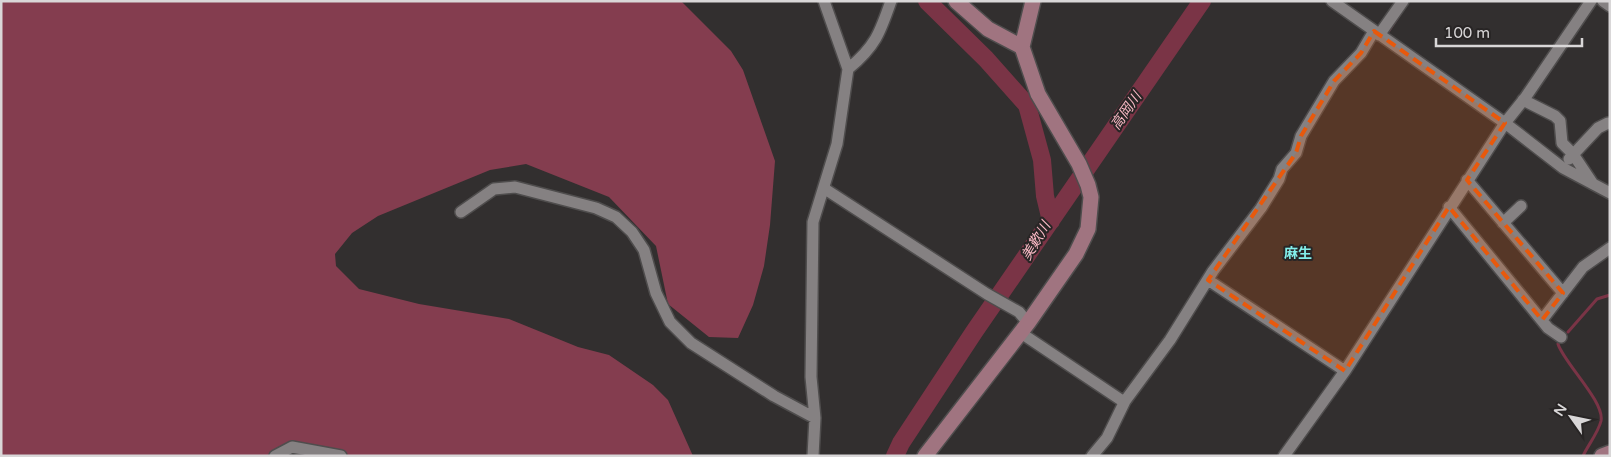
<svg xmlns="http://www.w3.org/2000/svg" width="1611" height="457" font-family="'Varela Round','Noto Sans JP',sans-serif">
	<style>
		.forest { fill: #843d4f }
		.lines { fill: none; stroke-linecap: round; stroke-linejoin: round }
		.stream { stroke: #7a3446; stroke-width: 3 }
		.river { stroke: #7a3446; stroke-width: 18 }
		.street-casing { stroke: #4f4d4d; stroke-width: 14 }
		.secondary-casing { stroke: #4f4d4d; stroke-width: 18 }
		.street { stroke: #858182; stroke-width: 11 }
		.secondary { stroke: #a07480; stroke-width: 15 }
		.marked { fill: #e8590c; fill-opacity: 0.2; stroke: #e8590c; stroke-width: 4; stroke-dasharray: 10 6; stroke-linejoin: round }
		.labels { text-anchor: middle; dominant-baseline: central; stroke-width: 4; stroke-linejoin: round; paint-order: stroke }
		.water-label { font-size: 14px; font-style: italic; fill: #fab9c5; stroke: #282525 }
		.neighbourhood-label { font-size: 14px; font-weight: bold; fill: #83eeea; stroke: #282525 }
	</style>
	<rect width="100%" height="100%" fill="#322f2f"/>
	<!-- forest -->
	<path class="forest" d="M 1,1 L 681,1 L 731,51 L 743,70 L 775,161 L 770,225 L 764,266 L 753,305 L 738,338 L 709,337 L 668,304 L 656,246 L 609,197 L 526,164 L 490,170 L 378,216 L 352,233 L 335,254 L 336,266 L 359,289 L 419,304 L 509,319 L 578,347 L 609,355 L 653,385 L 668,400 L 693,456 L 345,456 L 286,448 L 269,456 L 1,456 Z"/>
	<g class="lines">
		<!-- stream -->
		<path class="stream" d="M 1388,32 L 1400,14
			M 1568,332 L 1597,299 L 1610,295
			M 1558,344 C 1564,363 1605,402 1601,421 C 1598,433 1588,445 1583,456"/>
		<!-- river -->
		<path class="river" d="M 927,1 L 986,59 L 1027,105 L 1042,160 L 1045,196 L 1051,221
			M 895,456 L 901,443 L 974,332 L 1202,1"/>
		<defs>
			<path id="street" d="M 1332,1 L 1505,123 L 1563,168 L 1610,193
				M 1603,1 L 1610,6
				M 1379,35 L 1403,1
				M 848,69 C 875,47 880,33 891,1
				M 1523,100 L 1555,116 L 1560,121 L 1562,143 L 1573,154 L 1593,184
				M 1569,159 L 1598,128 L 1608,123
				M 1467,180 L 1563,293
				M 825,189 L 987,294 L 1019,312 L 1028,323
				M 1449,207 L 1548,328 L 1561,337
				M 461,212 L 494,189 L 515,187 L 596,208 L 616,217 L 632,232 L 644,250 L 656,293 L 670,322 L 691,343 L 774,396 L 815,418
				M 1503,223 L 1521,206
				M 1208,280 L 1345,371
				M 1542,320 L 1583,267 L 1610,248
				M 1021,333 L 1124,402
				M 275,456 L 292,447 L 341,456
				M 813,456 L 815,418 L 811,377 L 813,222 L 837,144 L 848,69 L 824,1
				M 1092,456 L 1107,438 L 1125,401 L 1170,340 L 1213,271 L 1261,208 L 1279,179 L 1282,169 L 1296,153 L 1301,136 L 1334,81 L 1361,53 L 1374,31
				M 1284,456 L 1345,371 L 1505,123 L 1525,98 L 1591,1"/>
			<path id="secondary" d="M 956,1 L 988,29 L 1022,47
				M 925,456 L 1028,323 L 1076,254 L 1088,229 L 1091,197 L 1088,185 L 1079,164 L 1038,94 L 1022,47 L 1033,1
				M 1602,456 L 1610,453"/>
		</defs>
		<!-- street casing -->
		<use href="#street" class="street-casing"/>
		<!-- secondary casing -->
		<use href="#secondary" class="secondary-casing"/>
		<!-- street -->
		<use href="#street" class="street"/>
		<!-- secondary -->
		<use href="#secondary" class="secondary"/>
	</g>
	<!-- marked area -->
	<path class="marked" d="M 1374,31 L 1505,123 L 1467,180 L 1563,293 L 1542,320 L 1449,207 L 1345,371 L 1208,280 L 1296,153 L 1301,136 L 1334,81 L 1361,53 Z"/>
	<g class="labels">
		<!-- water labels -->
		<g class="water-label">
			<text transform="translate(1126 111) rotate(-55)">高岡川</text>
			<text transform="translate(1036 241) rotate(-59)">美歎川</text>
		</g>
		<!-- neighbourhood labels -->
		<g class="neighbourhood-label">
			<text x="1298" y="253">麻生</text>
		</g>
	</g>
	<!-- border -->
	<rect width="1611" height="457" fill="none" stroke="#d9d7d8" stroke-width="5"/>
	<!-- north arrow -->
	<g transform="translate(1571 417) rotate(303)" stroke="#282525" stroke-width="4" paint-order="stroke">
	<path d="M0-4L9 19L0 12L-9 19Z" fill="#d9d7d8"/>
	<text y="-8" font-size="14" font-weight="bold" text-anchor="middle" fill="#d9d7d8">N</text>
	</g>
	<!-- scale -->
	<path d="M1436 38v8h146v-8" fill="none" stroke="#d9d7d8" stroke-width="2.5"/>
	<text x="1444" y="38" font-size="15" fill="#d9d7d8" stroke="#282525" stroke-width="4" paint-order="stroke">100 m</text>
</svg>
